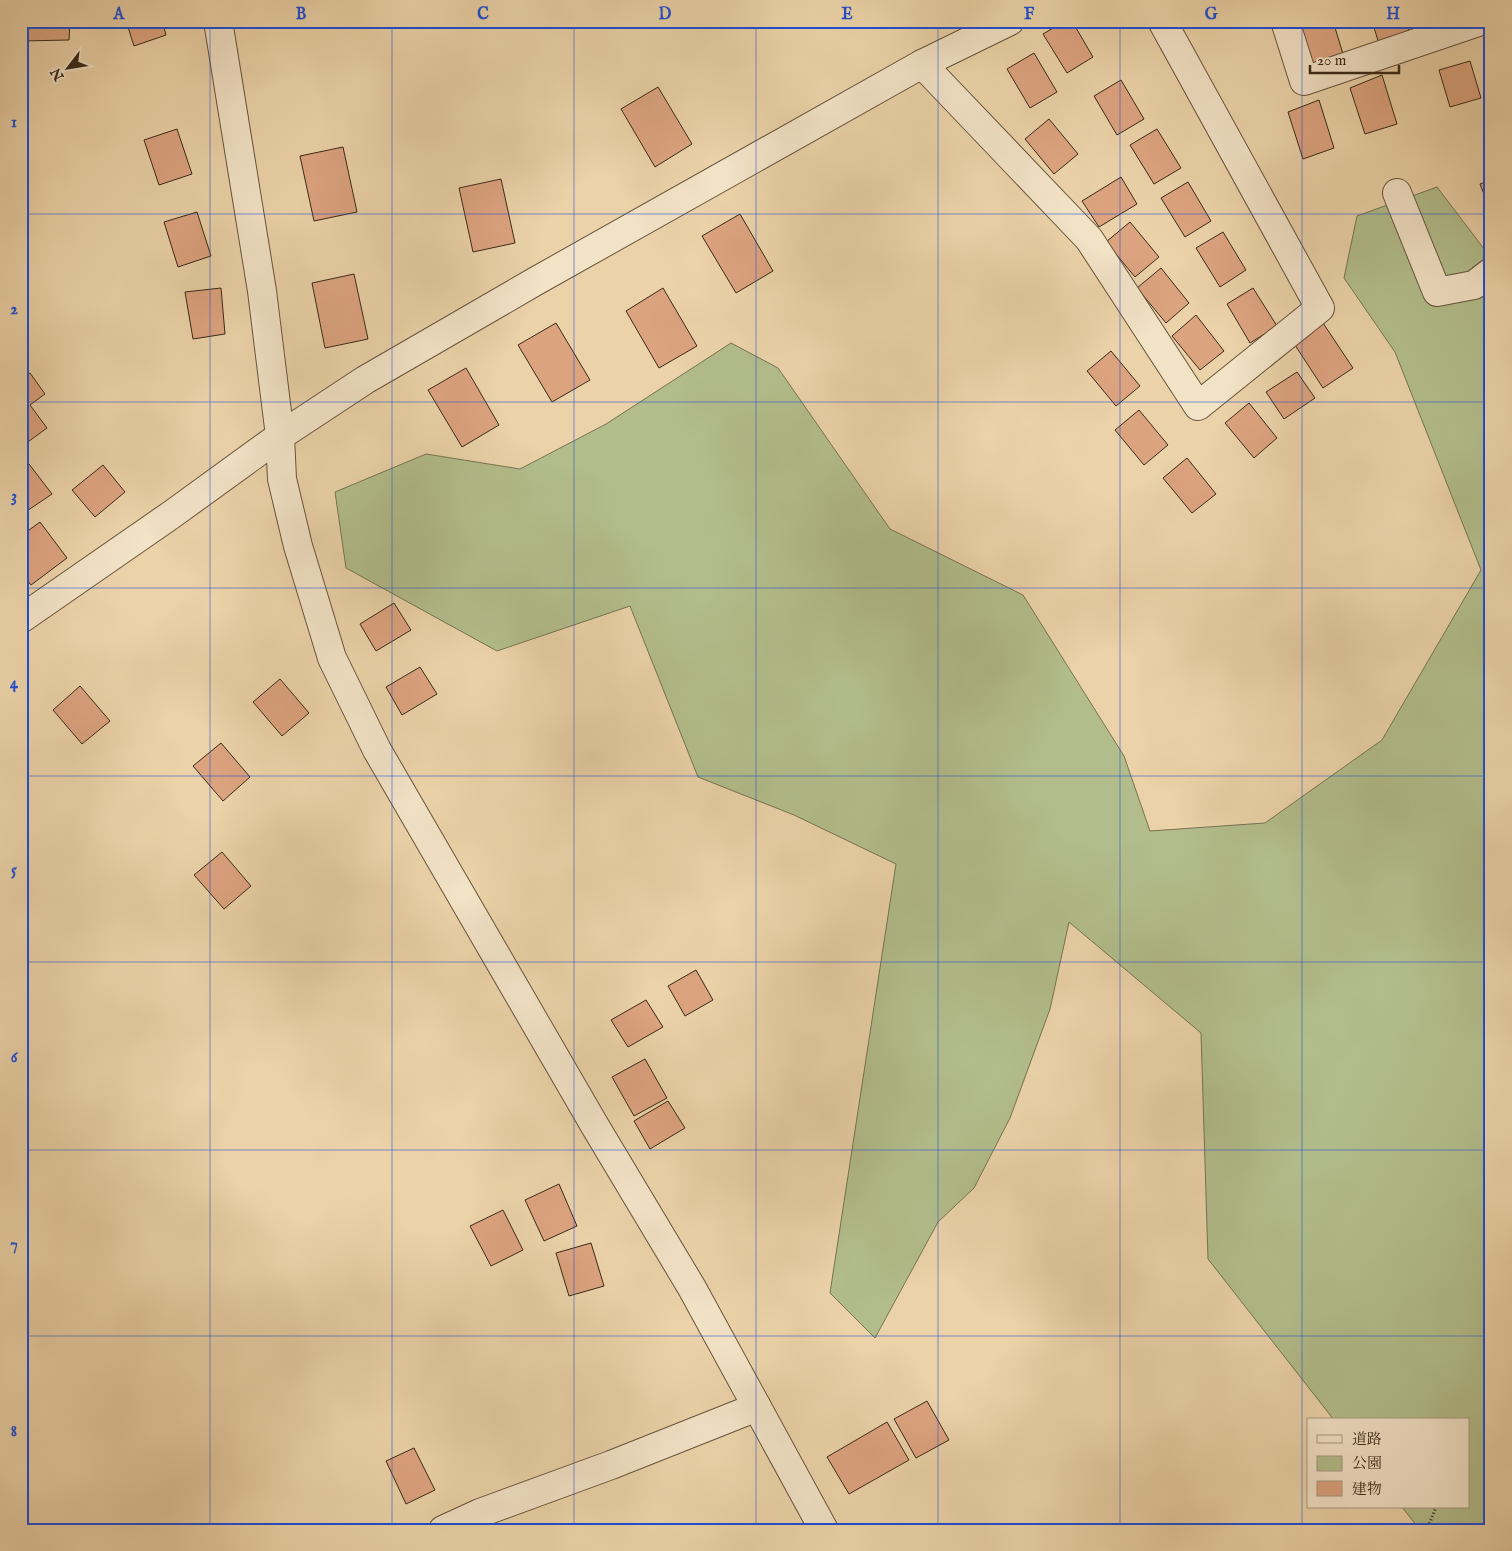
<svg xmlns="http://www.w3.org/2000/svg" width="1512" height="1551" font-family="'IM FELL English','Noto Serif JP',serif">
	<style>
		.green { fill: #b2bd8b; stroke: #767452 }
		.building { fill: #dca37f; stroke: #392a18 }
		.lines { fill: none; stroke-linecap: round; stroke-linejoin: round }
		.minor-casing { stroke: #66543c; stroke-width: 30 }
		.tertiary-casing { stroke: #66543c; stroke-width: 30 }
		.path { stroke: #392a18; stroke-width: 3; stroke-dasharray: 1 2.5; stroke-linecap: butt }
		.minor { stroke: #f2e2c6; stroke-width: 28 }
		.tertiary { stroke: #f2e2c6; stroke-width: 28 }
		.grid { fill: none; stroke: #1d4ed8; stroke-width: 1; stroke-opacity: 0.55 }
		.neatline { fill: none; stroke: #1d4ed8; stroke-width: 2 }
		.grid-label { font-size: 16px; text-anchor: middle; font-weight: bold; fill: #1d4ed8 }
	</style>
	<rect width="100%" height="100%" fill="#ebd2a8"/>
	<filter id="stains"><feTurbulence type="fractalNoise" baseFrequency=".004" numOctaves="4"/><feColorMatrix values="0 0 0 0 .2 0 0 0 0 .09 0 0 0 0 .02 0 0 0 .5 -.17"/></filter>
	<radialGradient id="worn" r=".72"><stop offset=".6" stop-color="#630" stop-opacity="0"/><stop offset="1" stop-color="#630" stop-opacity=".3"/></radialGradient>
	<!-- green -->
	<path class="green" d="M 1437,187 L 1491,258 L 1491,1530 L 1420,1530 L 1402,1507 L 1468,1507 L 1468,1420 L 1334,1420 L 1208,1259 L 1201,1033 L 1069,922 L 1050,1009 L 1010,1118 L 974,1188 L 938,1222 L 875,1338 L 830,1293 L 896,864 L 794,815 L 698,777 L 630,606 L 497,651 L 346,568 L 335,492 L 426,454 L 520,469 L 606,424 L 731,343 L 778,368 L 890,529 L 1023,595 L 1124,756 L 1150,831 L 1265,823 L 1382,740 L 1481,570 L 1395,352 L 1344,278 L 1357,216 Z"/>
	<!-- building -->
	<path class="building" d="M 21,21 L 70,21 L 69,40 L 21,41 Z
		M 126,21 L 162,21 L 166,35 L 134,46 Z
		M 1065,21 L 1072,21 L 1093,57 L 1067,73 L 1043,34 Z
		M 1317,21 L 1333,21 L 1343,54 L 1312,64 L 1300,26 Z
		M 1372,21 L 1406,21 L 1411,38 L 1380,47 Z
		M 1034,53 L 1057,92 L 1030,108 L 1007,69 Z
		M 1470,61 L 1481,98 L 1450,107 L 1439,70 Z
		M 1382,75 L 1397,124 L 1365,134 L 1350,88 Z
		M 1121,80 L 1144,119 L 1117,135 L 1094,96 Z
		M 658,87 L 692,144 L 655,167 L 621,109 Z
		M 1319,100 L 1334,148 L 1303,159 L 1288,112 Z
		M 1049,119 L 1078,154 L 1054,174 L 1025,139 Z
		M 177,129 L 192,174 L 159,185 L 144,140 Z
		M 1157,129 L 1181,168 L 1154,184 L 1130,145 Z
		M 343,147 L 357,212 L 314,221 L 300,156 Z
		M 1121,177 L 1137,204 L 1099,227 L 1082,201 Z
		M 501,179 L 515,243 L 473,252 L 459,188 Z
		M 1491,180 L 1491,212 L 1480,184 Z
		M 1188,182 L 1211,221 L 1185,237 L 1161,198 Z
		M 197,212 L 211,256 L 178,267 L 164,222 Z
		M 740,214 L 773,271 L 736,293 L 702,236 Z
		M 1130,222 L 1159,257 L 1135,277 L 1106,242 Z
		M 1223,232 L 1246,270 L 1220,287 L 1196,248 Z
		M 1161,268 L 1189,303 L 1166,323 L 1137,288 Z
		M 354,274 L 368,339 L 325,348 L 312,283 Z
		M 221,288 L 225,334 L 193,339 L 185,292 Z
		M 663,288 L 697,346 L 659,368 L 626,311 Z
		M 1253,288 L 1277,326 L 1250,343 L 1227,304 Z
		M 1196,315 L 1224,351 L 1200,370 L 1172,336 Z
		M 556,323 L 590,380 L 552,402 L 518,345 Z
		M 1323,323 L 1353,368 L 1323,388 L 1293,342 Z
		M 1111,351 L 1140,386 L 1116,406 L 1087,371 Z
		M 466,368 L 499,425 L 462,447 L 428,390 Z
		M 1297,372 L 1315,398 L 1284,419 L 1266,392 Z
		M 30,373 L 45,394 L 30,405 L 47,428 L 21,447 L 21,379 Z
		M 1249,403 L 1277,438 L 1254,458 L 1225,423 Z
		M 1139,410 L 1168,445 L 1144,465 L 1115,430 Z
		M 1187,458 L 1216,494 L 1192,513 L 1163,478 Z
		M 29,464 L 52,494 L 21,515 L 21,471 Z
		M 103,465 L 125,492 L 95,517 L 72,490 Z
		M 40,522 L 67,558 L 31,585 L 21,572 L 21,536 Z
		M 394,603 L 411,630 L 376,651 L 360,624 Z
		M 420,667 L 437,694 L 402,715 L 386,687 Z
		M 280,679 L 309,713 L 282,736 L 253,702 Z
		M 80,686 L 110,721 L 82,744 L 53,710 Z
		M 221,743 L 250,777 L 223,801 L 193,766 Z
		M 222,852 L 251,886 L 224,909 L 194,875 Z
		M 696,970 L 713,1000 L 685,1016 L 668,986 Z
		M 646,1000 L 663,1027 L 628,1047 L 611,1020 Z
		M 645,1059 L 667,1098 L 634,1116 L 612,1077 Z
		M 668,1101 L 685,1128 L 650,1149 L 634,1121 Z
		M 559,1184 L 577,1226 L 544,1241 L 525,1200 Z
		M 503,1210 L 523,1250 L 491,1266 L 470,1226 Z
		M 591,1243 L 604,1286 L 569,1296 L 556,1253 Z
		M 927,1401 L 949,1440 L 916,1458 L 894,1419 Z
		M 887,1422 L 909,1460 L 849,1494 L 827,1457 Z
		M 414,1448 L 435,1490 L 406,1504 L 386,1461 Z"/>
	<g class="lines">
		<defs>
			<path id="minor" d="M 1285,21 L 1304,81 L 1481,21
				M 922,64 L 1089,239 L 1198,406 L 1320,308 L 1162,21
				M 1397,193 L 1437,292 L 1474,285 L 1491,272
				M 443,1530 L 480,1513 L 611,1465 L 757,1407"/>
			<path id="tertiary" d="M 218,21 L 262,291 L 280,436 L 282,479 L 298,546 L 332,658 L 377,750 L 595,1126 L 692,1288 L 824,1530
				M 21,619 L 171,515 L 280,436 L 365,380 L 536,281 L 922,64 L 1010,21"/>
		</defs>
		<!-- minor casing -->
		<use href="#minor" class="minor-casing"/>
		<!-- tertiary casing -->
		<use href="#tertiary" class="tertiary-casing"/>
		<!-- path -->
		<path class="path" d="M 1427,1530 L 1436,1507"/>
		<!-- minor -->
		<use href="#minor" class="minor"/>
		<!-- tertiary -->
		<use href="#tertiary" class="tertiary"/>
	</g>
	<!-- grid -->
	<path class="grid" d="M 210,21 L 210,1530M 392,21 L 392,1530M 574,21 L 574,1530M 756,21 L 756,1530M 938,21 L 938,1530M 1120,21 L 1120,1530M 1302,21 L 1302,1530M 21,214 L 1491,214M 21,402 L 1491,402M 21,588 L 1491,588M 21,776 L 1491,776M 21,962 L 1491,962M 21,1150 L 1491,1150M 21,1336 L 1491,1336"/>
	<!-- margin -->
	<rect width="1512" height="1551" fill="none" stroke="#ebd2a8" stroke-width="55"/>
	<!-- legend -->
	<rect x="1307" y="1418" width="162" height="90" fill="#f2e2c6" stroke="#a89880"/>
	<rect x="1317" y="1435" width="25" height="8" fill="#f2e2c6" stroke="#a89880"/>
	<text x="1352" y="1444" font-size="15" fill="#392a18">道路</text>
	<rect x="1317" y="1456" width="25" height="15" fill="#b2bd8b" stroke="#a89880"/>
	<text x="1352" y="1468" font-size="15" fill="#392a18">公園</text>
	<rect x="1317" y="1481" width="25" height="15" fill="#dca37f" stroke="#a89880"/>
	<text x="1352" y="1494" font-size="15" fill="#392a18">建物</text>
	<!-- north arrow -->
	<g transform="translate(68 68) rotate(239)" stroke="#f2e2c6" stroke-width="4" paint-order="stroke">
	<path d="M0-4L9 19L0 12L-9 19Z" fill="#392a18"/>
	<text y="-8" font-size="14" font-weight="bold" text-anchor="middle" fill="#392a18">N</text>
	</g>
	<!-- scale -->
	<path d="M1310 65v8h89v-8" fill="none" stroke="#392a18" stroke-width="2.5"/>
	<text x="1317" y="65" font-size="15" fill="#392a18" stroke="#f2e2c6" stroke-width="4" paint-order="stroke">20 m</text>
	<rect x="28" y="28" width="1456" height="1496" class="neatline"/>
	<g class="grid-label">
		<text x="119" y="19">A</text>
		<text x="301" y="19">B</text>
		<text x="483" y="19">C</text>
		<text x="665" y="19">D</text>
		<text x="847" y="19">E</text>
		<text x="1029" y="19">F</text>
		<text x="1211" y="19">G</text>
		<text x="1393" y="19">H</text>
		<text x="14" y="127">1</text>
		<text x="14" y="314">2</text>
		<text x="14" y="501">3</text>
		<text x="14" y="688">4</text>
		<text x="14" y="875">5</text>
		<text x="14" y="1062">6</text>
		<text x="14" y="1249">7</text>
		<text x="14" y="1436">8</text>
	</g>
	<rect width="100%" height="100%" filter="url(#stains)"/>
	<rect width="100%" height="100%" fill="url(#worn)"/>
</svg>
